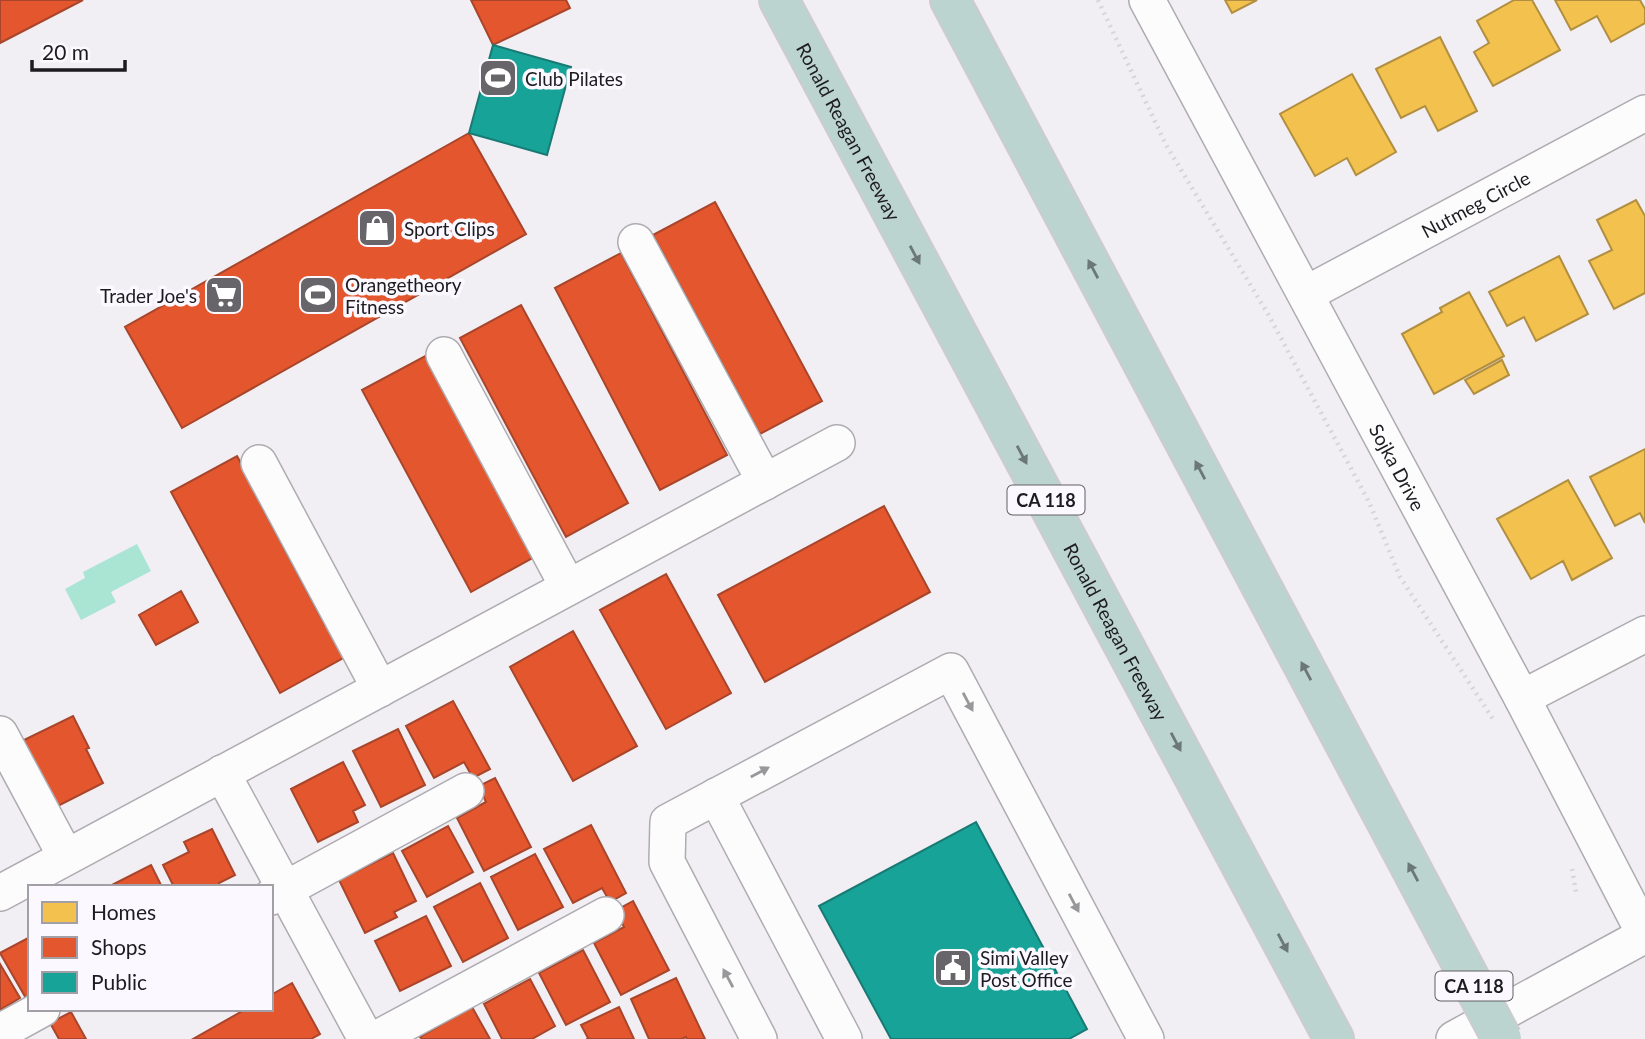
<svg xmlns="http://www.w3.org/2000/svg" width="1645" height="1039" font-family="Lato,sans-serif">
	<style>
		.water { fill: #aae5d4 }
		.homes { fill: #f2c14e; stroke: #b28f40; stroke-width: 2 }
		.shops { fill: #e4572e; stroke: #a8452a; stroke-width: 2 }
		.public { fill: #17a398; stroke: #197a74; stroke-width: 2 }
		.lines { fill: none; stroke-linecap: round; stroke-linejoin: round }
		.minor-casing { stroke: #aeacb1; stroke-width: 38 }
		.highway-casing { stroke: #cdcbce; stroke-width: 42 }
		.path { stroke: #d7d5d8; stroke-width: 4.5; stroke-dasharray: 2 5; stroke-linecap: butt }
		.minor { stroke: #fdfcfd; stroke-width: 35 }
		.highway { stroke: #bcd4cf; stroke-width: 38 }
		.highway-bridge-casing { stroke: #cdcbce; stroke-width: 42; stroke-linecap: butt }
		.highway-bridge { stroke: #bcd4cf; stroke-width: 38 }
		.oneway { fill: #6c7878 }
		.oneway2 { fill: #98979a }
		.labels { text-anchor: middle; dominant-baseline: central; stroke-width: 7; stroke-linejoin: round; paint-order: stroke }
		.shield { fill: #fbf9ff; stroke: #605e63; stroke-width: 2 }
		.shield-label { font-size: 18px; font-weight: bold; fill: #1d1b20 }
		.poi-label { font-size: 19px; fill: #1d1b20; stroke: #fbf9ff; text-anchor: start }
		.street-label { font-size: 19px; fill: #1d1b20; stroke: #fbf9ff }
	</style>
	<rect width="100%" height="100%" fill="#f1eef4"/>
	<!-- water -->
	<path class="water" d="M 137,544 L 151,571 L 111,592 L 116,602 L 81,620 L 65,589 L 85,578 L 83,572 Z"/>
	<!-- homes -->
	<path class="homes" d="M 1225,0 L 1257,0 L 1232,13 Z
		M 1514,0 L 1532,0 L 1560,50 L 1493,86 L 1474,52 L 1489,43 L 1477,21 Z
		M 1555,0 L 1640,0 L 1645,9 L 1645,23 L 1611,42 L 1597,16 L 1571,30 Z
		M 1440,37 L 1477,111 L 1438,131 L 1425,106 L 1401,118 L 1376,69 Z
		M 1352,74 L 1396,152 L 1356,175 L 1347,158 L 1315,176 L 1280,114 Z
		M 1636,200 L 1645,216 L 1645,293 L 1614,309 L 1589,261 L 1612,250 L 1597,220 Z
		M 1559,256 L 1588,314 L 1536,341 L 1524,317 L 1507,326 L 1489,292 Z
		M 1469,292 L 1504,356 L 1434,394 L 1402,334 L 1442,312 L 1440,308 Z
		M 1502,360 L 1509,375 L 1474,394 L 1465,380 Z
		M 1645,449 L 1645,523 L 1640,513 L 1615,526 L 1590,477 Z
		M 1568,480 L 1612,558 L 1572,580 L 1563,561 L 1531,579 L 1497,519 Z"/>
	<!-- shops -->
	<path class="shops" d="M 0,0 L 83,0 L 0,43 Z
		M 471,0 L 566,0 L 570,8 L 493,45 Z
		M 469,133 L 526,234 L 182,428 L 125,327 Z
		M 715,202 L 822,401 L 760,434 L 653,235 Z
		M 621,253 L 727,455 L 660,490 L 555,288 Z
		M 521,305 L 628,503 L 566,537 L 460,338 Z
		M 429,354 L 536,556 L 471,592 L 362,390 Z
		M 237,456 L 256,491 L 254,492 L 325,625 L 327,623 L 345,657 L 280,693 L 171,492 Z
		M 884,506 L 930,592 L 765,682 L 718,595 Z
		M 666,574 L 731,693 L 666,729 L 600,610 Z
		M 181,591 L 198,622 L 156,645 L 139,615 Z
		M 573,631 L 637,746 L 573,781 L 510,667 Z
		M 453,701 L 490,769 L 473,778 L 464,762 L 434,778 L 406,726 Z
		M 73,716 L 89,748 L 86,749 L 103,783 L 56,807 L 22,741 Z
		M 398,729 L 425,785 L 381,807 L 353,751 Z
		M 343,762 L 365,805 L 353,811 L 358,822 L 318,842 L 291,789 Z
		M 495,778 L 531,847 L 484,871 L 457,818 L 486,802 L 479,786 Z
		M 591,825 L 626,893 L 610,902 L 602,888 L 573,903 L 544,849 Z
		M 448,826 L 473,872 L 427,897 L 402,851 Z
		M 212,829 L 235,875 L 219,883 L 220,887 L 174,887 L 163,865 L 189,852 L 184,842 Z
		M 393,853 L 416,901 L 394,912 L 397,917 L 365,933 L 339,880 Z
		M 535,854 L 563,907 L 518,930 L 491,877 Z
		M 151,865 L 162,887 L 108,887 Z
		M 480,883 L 508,938 L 463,962 L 434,907 Z
		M 633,901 L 669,970 L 621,995 L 594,943 L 624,927 L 615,911 Z
		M 426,916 L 451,966 L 400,991 L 375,941 Z
		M 28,938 L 30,941 L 30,998 L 27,1000 L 0,953 Z
		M 583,950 L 610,1002 L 566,1025 L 539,973 Z
		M 0,964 L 20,998 L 0,1010 Z
		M 676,978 L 705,1039 L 687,1039 L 686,1037 L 682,1039 L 649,1039 L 631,999 Z
		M 530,979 L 555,1026 L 532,1039 L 502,1039 L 484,1004 Z
		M 292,983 L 320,1034 L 311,1039 L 193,1039 L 246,1009 L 271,1009 L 271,995 Z
		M 472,1007 L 490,1039 L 422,1039 L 420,1037 Z
		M 619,1007 L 634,1039 L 587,1039 L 588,1038 L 581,1025 Z
		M 71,1012 L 86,1039 L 59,1039 L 50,1023 Z"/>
	<!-- public -->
	<path class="public" d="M 493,45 L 571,67 L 547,155 L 469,133 Z
		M 976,822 L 1087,1029 L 1069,1039 L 891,1039 L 819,906 Z"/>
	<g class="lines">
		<defs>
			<g id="minor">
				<path id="s1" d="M 1147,0 L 1522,698 L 1645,935"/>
				<path d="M 636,242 L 765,482"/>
				<path id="s2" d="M 1306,294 L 1645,113"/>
				<path d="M 444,355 L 568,587"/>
				<path d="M 259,463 L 380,689"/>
				<path d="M 1522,698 L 1645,634"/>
				<path d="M 0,734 L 66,857"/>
				<path d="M 222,773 L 366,1039"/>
				<path d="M 716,796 L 844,1039"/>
				<path d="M 0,893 L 837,443"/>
				<path d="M 271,897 L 466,791"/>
				<path d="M 0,1032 L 42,1009"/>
				<path d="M 376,1039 L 606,915"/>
				<path d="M 759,1039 L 667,862 L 668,822 L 951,671 L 1146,1039"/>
				<path d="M 1454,1039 L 1645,935"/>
			</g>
			<g id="highway">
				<path id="s3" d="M 779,0 L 1334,1039"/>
				<path d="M 950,0 L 1445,932"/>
			</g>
		</defs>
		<!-- minor casing -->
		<use href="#minor" class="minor-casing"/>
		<!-- highway casing -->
		<use href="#highway" class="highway-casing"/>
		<!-- path -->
		<path class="path" d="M 1098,0 L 1166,145 L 1268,314 L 1369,502 L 1400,577 L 1493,719
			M 1572,869 L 1576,892"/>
		<!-- minor -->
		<use href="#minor" class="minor"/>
		<!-- highway -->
		<use href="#highway" class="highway"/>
		<defs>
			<path id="highway-bridge" d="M 1445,932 L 1502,1039"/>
		</defs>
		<!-- highway-bridge casing -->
		<use href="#highway-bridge" class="highway-bridge-casing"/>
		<!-- highway-bridge -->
		<use href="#highway-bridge" class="highway-bridge"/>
	</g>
	<!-- one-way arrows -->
	<defs><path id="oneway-solid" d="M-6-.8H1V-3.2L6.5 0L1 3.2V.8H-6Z" transform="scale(1.75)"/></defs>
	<g class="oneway">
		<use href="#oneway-solid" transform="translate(915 255) rotate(62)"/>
		<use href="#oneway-solid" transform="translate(1093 269) rotate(-118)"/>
		<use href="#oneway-solid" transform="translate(1022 455) rotate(62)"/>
		<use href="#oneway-solid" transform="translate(1200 470) rotate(-118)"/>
		<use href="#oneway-solid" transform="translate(1306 671) rotate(-118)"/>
		<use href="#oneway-solid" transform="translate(1176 742) rotate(62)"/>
		<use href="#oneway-solid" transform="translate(1413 872) rotate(-118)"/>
		<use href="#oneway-solid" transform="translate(1283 943) rotate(62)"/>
	</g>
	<g class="oneway2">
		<use href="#oneway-solid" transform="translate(968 702) rotate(62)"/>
		<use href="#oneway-solid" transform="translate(760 772) rotate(-28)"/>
		<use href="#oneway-solid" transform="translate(1074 903) rotate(62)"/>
		<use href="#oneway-solid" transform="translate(728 978) rotate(-118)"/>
	</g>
	<!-- icons -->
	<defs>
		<symbol id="stadium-square" viewBox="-11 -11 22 22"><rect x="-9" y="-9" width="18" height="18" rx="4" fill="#67656a" stroke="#fbf9ff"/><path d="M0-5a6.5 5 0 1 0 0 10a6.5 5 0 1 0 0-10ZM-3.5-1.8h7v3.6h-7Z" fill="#fff"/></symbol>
		<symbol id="shop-square" viewBox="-11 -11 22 22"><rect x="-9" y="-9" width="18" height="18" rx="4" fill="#67656a" stroke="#fbf9ff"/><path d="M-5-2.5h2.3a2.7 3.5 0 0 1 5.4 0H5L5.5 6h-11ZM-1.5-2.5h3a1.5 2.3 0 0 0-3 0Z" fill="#fff"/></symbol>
		<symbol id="supermarket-square" viewBox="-11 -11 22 22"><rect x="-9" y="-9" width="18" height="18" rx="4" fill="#67656a" stroke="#fbf9ff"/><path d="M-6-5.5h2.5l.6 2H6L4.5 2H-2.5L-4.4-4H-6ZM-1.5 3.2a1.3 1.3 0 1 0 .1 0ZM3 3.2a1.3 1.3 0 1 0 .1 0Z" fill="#fff"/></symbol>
		<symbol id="civic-square" viewBox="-11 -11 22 22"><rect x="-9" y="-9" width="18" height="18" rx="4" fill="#67656a" stroke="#fbf9ff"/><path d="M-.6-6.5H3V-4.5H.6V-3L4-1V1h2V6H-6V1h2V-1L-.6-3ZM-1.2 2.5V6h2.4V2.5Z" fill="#fff"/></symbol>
	</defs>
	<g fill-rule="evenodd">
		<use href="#stadium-square" x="476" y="56" width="44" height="44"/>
		<use href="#shop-square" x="355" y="206" width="44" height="44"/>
		<use href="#supermarket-square" x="202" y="273" width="44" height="44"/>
		<use href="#stadium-square" x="296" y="273" width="44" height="44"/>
		<use href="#civic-square" x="931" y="946" width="44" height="44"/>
	</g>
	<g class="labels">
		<!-- shield labels -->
		<g class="shield">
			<rect x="1007.5" y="485.5" width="77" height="29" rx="5"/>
			<rect x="1435.5" y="971.5" width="77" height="29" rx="5"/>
		</g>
		<g class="shield-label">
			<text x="1046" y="500">CA 118</text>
			<text x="1474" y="986">CA 118</text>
		</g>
		<!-- poi labels -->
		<g class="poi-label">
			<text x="525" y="78">Club Pilates</text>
			<text x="404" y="228">Sport Clips</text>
			<text x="345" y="284">Orangetheory<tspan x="345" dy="22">Fitness</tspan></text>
			<text x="197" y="295" text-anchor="end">Trader Joe's</text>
			<text x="980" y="957">Simi Valley<tspan x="980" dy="22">Post Office</tspan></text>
		</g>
		<!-- street labels -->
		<g class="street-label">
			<text stroke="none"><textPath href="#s3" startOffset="149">Ronald Reagan Freeway</textPath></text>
			<text stroke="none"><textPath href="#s2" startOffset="192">Nutmeg Circle</textPath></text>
			<text stroke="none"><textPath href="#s1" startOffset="530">Sojka Drive</textPath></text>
			<text stroke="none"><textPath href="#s3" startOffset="716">Ronald Reagan Freeway</textPath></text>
		</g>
	</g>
	<!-- legend -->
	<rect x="28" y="885" width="245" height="126" fill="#fbf9ff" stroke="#a2a0a6" stroke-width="2"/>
	<rect x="42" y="902" width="35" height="21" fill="#f2c14e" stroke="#a2a0a6" stroke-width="2"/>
	<text x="91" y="920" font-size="21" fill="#1d1b20">Homes</text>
	<rect x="42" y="937" width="35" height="21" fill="#e4572e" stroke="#a2a0a6" stroke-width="2"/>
	<text x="91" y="955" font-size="21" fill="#1d1b20">Shops</text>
	<rect x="42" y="972" width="35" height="21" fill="#17a398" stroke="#a2a0a6" stroke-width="2"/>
	<text x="91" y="990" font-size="21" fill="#1d1b20">Public</text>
	<!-- scale -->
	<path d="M32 60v10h93v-10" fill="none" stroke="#1d1b20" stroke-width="3.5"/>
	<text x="42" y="60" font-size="21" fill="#1d1b20" stroke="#fbf9ff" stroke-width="5" paint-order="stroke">20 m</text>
</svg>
